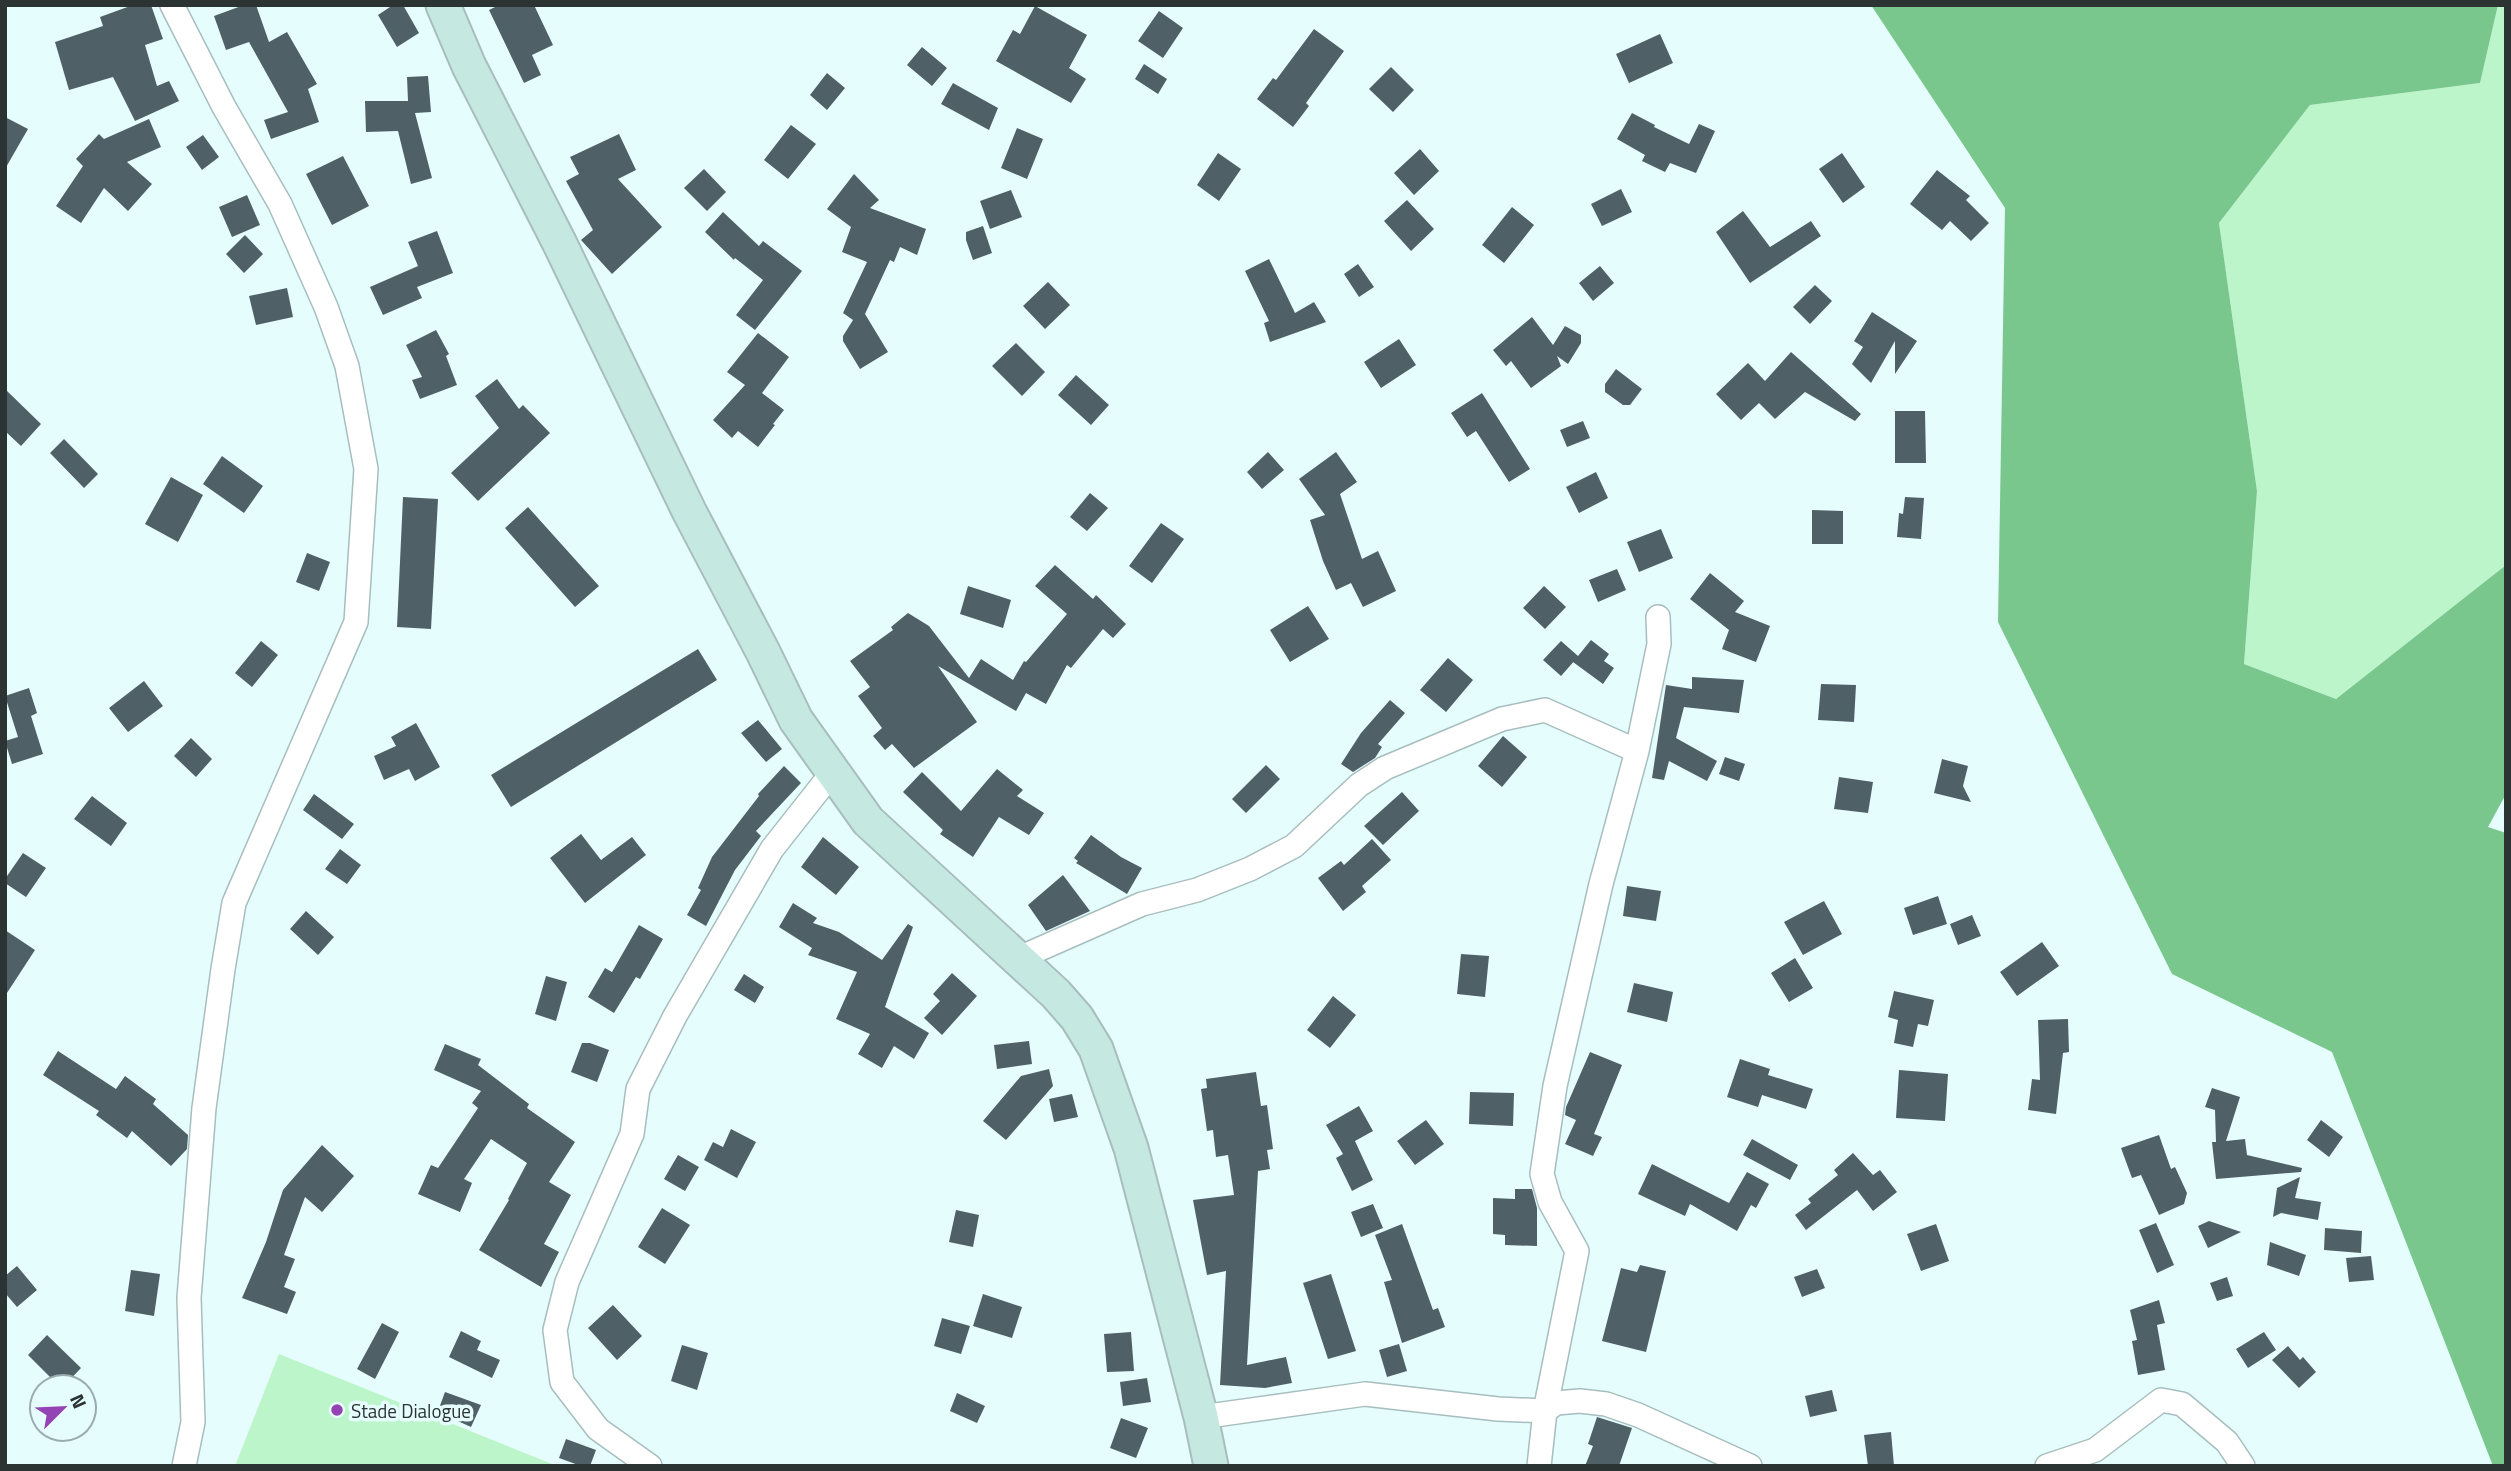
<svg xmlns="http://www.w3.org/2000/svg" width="2511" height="1471" font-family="'Titillium Web',sans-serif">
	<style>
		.green { fill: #bdf5ca }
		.forest { fill: #7ac78e }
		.building { fill: #4f6067 }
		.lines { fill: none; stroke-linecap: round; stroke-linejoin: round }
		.street-casing { stroke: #a8bebe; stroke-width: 26 }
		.secondary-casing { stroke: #a8bebe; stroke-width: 37 }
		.street { stroke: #fff; stroke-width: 23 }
		.secondary { stroke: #c5e8e0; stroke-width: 33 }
		.poi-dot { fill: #9343b3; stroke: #e6fdfd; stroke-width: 2.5 }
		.labels { text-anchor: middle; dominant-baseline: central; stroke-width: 7; stroke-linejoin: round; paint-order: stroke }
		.poi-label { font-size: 19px; fill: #2b3333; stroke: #e6fdfd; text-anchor: start }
	</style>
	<rect width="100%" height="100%" fill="#e6fdfd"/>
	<!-- green -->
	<path class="green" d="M 2498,5 L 2506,5 L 2506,565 L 2336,699 L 2244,664 L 2257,491 L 2219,223 L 2310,105 L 2480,83 Z
		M 279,1354 L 557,1466 L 235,1466 Z"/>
	<!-- forest -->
	<path class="forest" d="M 1871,5 L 2498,5 L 2480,83 L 2310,105 L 2219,223 L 2257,491 L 2244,664 L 2336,699 L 2506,565 L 2506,794 L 2488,827 L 2506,833 L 2506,1466 L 2493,1466 L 2332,1052 L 2172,974 L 1998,622 L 2005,208 Z"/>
	<!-- building -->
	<path class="building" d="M 133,5 L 151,5 L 163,39 L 145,45 L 157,86 L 169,81 L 179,101 L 135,121 L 113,77 L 69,90 L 55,42 L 103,26 L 100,17 Z
		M 244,5 L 256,5 L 269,42 L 287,32 L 317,84 L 308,89 L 319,122 L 271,139 L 264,120 L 288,112 L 249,42 L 226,50 L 214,16 Z
		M 393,5 L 403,5 L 419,33 L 397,47 L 378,15 Z
		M 499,5 L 534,5 L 553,45 L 532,55 L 541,75 L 524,83 L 489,10 Z
		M 1035,6 L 1087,35 L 1069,68 L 1086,79 L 1071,103 L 996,61 L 1013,30 L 1020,34 Z
		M 1159,11 L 1183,28 L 1163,58 L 1138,41 Z
		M 1314,29 L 1344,51 L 1306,103 L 1309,106 L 1293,127 L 1257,99 L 1273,78 L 1276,80 Z
		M 1660,34 L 1673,63 L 1629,83 L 1616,54 Z
		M 922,47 L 947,68 L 932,86 L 907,65 Z
		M 1144,64 L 1167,79 L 1158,94 L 1135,79 Z
		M 1391,67 L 1414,90 L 1393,112 L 1369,89 Z
		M 827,73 L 845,88 L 827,110 L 810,95 Z
		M 428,76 L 431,112 L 415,113 L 432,178 L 411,184 L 398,131 L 366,132 L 365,101 L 408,101 L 407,77 Z
		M 953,83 L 998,108 L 989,130 L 941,104 Z
		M 1632,113 L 1655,125 L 1654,127 L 1689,144 L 1699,124 L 1715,131 L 1696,173 L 1670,163 L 1665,172 L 1642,161 L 1645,155 L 1617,139 Z
		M 5,117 L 28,129 L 5,169 Z
		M 149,119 L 161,147 L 127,162 L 152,184 L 128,211 L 104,188 L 81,223 L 56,206 L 83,166 L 76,159 L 99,134 L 104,139 Z
		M 791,125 L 816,144 L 788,179 L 764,160 Z
		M 1017,128 L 1043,139 L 1027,179 L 1001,168 Z
		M 619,134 L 636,170 L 618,179 L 662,227 L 612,274 L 581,240 L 593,230 L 566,181 L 579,174 L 570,157 Z
		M 203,135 L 219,157 L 202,170 L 186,147 Z
		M 1420,149 L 1439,171 L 1414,195 L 1394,173 Z
		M 1218,153 L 1241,169 L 1219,201 L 1197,185 Z
		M 1842,153 L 1865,187 L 1843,203 L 1819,169 Z
		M 343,156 L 369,206 L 332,225 L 306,174 Z
		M 704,169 L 726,192 L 707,211 L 684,188 Z
		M 1937,170 L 1970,196 L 1966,200 L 1989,223 L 1971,241 L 1950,221 L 1942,230 L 1910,204 Z
		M 854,174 L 879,200 L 870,208 L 926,229 L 917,255 L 900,247 L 894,262 L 890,260 L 865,314 L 888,352 L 860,369 L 843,341 L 843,336 L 853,320 L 843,313 L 867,262 L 842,252 L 851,227 L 827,209 Z
		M 1621,189 L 1632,212 L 1602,226 L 1591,204 Z
		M 1011,190 L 1022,217 L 990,229 L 980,201 Z
		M 247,195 L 260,225 L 232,237 L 219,207 Z
		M 1407,200 L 1434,229 L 1411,251 L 1384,221 Z
		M 1512,207 L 1534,225 L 1504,263 L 1482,245 Z
		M 1743,211 L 1770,247 L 1811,221 L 1821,236 L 1750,283 L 1716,232 Z
		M 723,212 L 759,246 L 763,241 L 802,271 L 755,330 L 736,315 L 763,280 L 735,258 L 734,260 L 705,232 Z
		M 983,226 L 992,253 L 973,260 L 966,240 L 966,232 Z
		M 437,231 L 453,273 L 417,287 L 422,298 L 383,315 L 370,287 L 418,266 L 408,242 Z
		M 245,235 L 263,254 L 244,273 L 226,254 Z
		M 1269,259 L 1295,313 L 1314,302 L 1326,322 L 1270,342 L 1264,323 L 1269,321 L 1245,271 Z
		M 1358,264 L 1374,287 L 1359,297 L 1344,274 Z
		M 1600,266 L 1614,283 L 1593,301 L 1579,283 Z
		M 1048,282 L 1070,305 L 1045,329 L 1023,306 Z
		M 1815,285 L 1832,301 L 1810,324 L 1793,307 Z
		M 287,288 L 293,317 L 256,325 L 249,296 Z
		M 1872,312 L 1917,341 L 1895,374 L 1895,341 L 1871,383 L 1852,364 L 1863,347 L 1854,341 Z
		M 1532,317 L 1553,345 L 1565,326 L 1581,335 L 1581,343 L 1568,364 L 1557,356 L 1561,366 L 1531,388 L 1511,361 L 1506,366 L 1493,350 Z
		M 436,330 L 449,354 L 446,356 L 457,385 L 420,399 L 412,380 L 422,377 L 406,345 Z
		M 758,333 L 789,357 L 762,393 L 784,410 L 773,424 L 775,425 L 758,447 L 738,431 L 732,438 L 713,420 L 745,385 L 727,372 Z
		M 1399,339 L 1416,365 L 1381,388 L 1364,362 Z
		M 1016,343 L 1045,372 L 1022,396 L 992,366 Z
		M 1791,352 L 1861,414 L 1855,421 L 1805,392 L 1775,419 L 1759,403 L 1741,420 L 1716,394 L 1748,363 L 1765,381 Z
		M 1616,369 L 1642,389 L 1630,405 L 1623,405 L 1605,392 L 1605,384 Z
		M 1076,375 L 1109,405 L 1091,425 L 1058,395 Z
		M 497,379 L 519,409 L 523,405 L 550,433 L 478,501 L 451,473 L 499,428 L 475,396 Z
		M 5,389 L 41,424 L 21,446 L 5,431 Z
		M 1482,393 L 1530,469 L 1509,482 L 1476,431 L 1467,437 L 1451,413 Z
		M 1895,411 L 1925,411 L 1926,463 L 1895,463 Z
		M 1583,421 L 1590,438 L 1567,447 L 1560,430 Z
		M 64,439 L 98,474 L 84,488 L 50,453 Z
		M 1268,452 L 1284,470 L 1262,489 L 1247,472 Z
		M 1336,452 L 1357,482 L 1340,494 L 1362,559 L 1378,551 L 1396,591 L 1363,607 L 1351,583 L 1336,590 L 1323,561 L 1310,520 L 1325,515 L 1299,479 Z
		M 222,456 L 263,486 L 244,513 L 203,484 Z
		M 1596,472 L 1608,498 L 1579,513 L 1566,487 Z
		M 171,477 L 203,495 L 178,542 L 145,524 Z
		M 1090,493 L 1108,508 L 1087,531 L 1070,517 Z
		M 403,497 L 438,499 L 431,629 L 397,627 Z
		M 1905,497 L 1924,498 L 1921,539 L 1897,537 L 1899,513 L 1903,514 Z
		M 528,507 L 599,586 L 575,607 L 505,528 Z
		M 1812,510 L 1843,511 L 1843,544 L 1812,544 Z
		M 1161,523 L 1184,539 L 1152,583 L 1129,566 Z
		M 1661,529 L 1673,558 L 1639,572 L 1627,542 Z
		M 307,553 L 330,562 L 319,591 L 296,582 Z
		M 1055,565 L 1093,599 L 1096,595 L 1126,624 L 1113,638 L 1103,629 L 1071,668 L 1067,665 L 1046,704 L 1026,693 L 1016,711 L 938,666 L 977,722 L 914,768 L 892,744 L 885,750 L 873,736 L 882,728 L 858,696 L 870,687 L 850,661 L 893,630 L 891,627 L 908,613 L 929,626 L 969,678 L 981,659 L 1013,680 L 1024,661 L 1026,662 L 1067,614 L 1035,586 Z
		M 1617,569 L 1626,590 L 1598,602 L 1589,580 Z
		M 1710,573 L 1744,601 L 1735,612 L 1770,626 L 1756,662 L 1722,649 L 1729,630 L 1690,599 Z
		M 968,586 L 1011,600 L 1003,628 L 960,614 Z
		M 1544,586 L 1566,607 L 1545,629 L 1523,608 Z
		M 1308,606 L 1329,639 L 1290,662 L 1270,630 Z
		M 1591,640 L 1609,654 L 1604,661 L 1614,668 L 1603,684 L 1573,662 L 1576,659 L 1561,676 L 1543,660 L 1561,641 L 1578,656 Z
		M 261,641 L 278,655 L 252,687 L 235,673 Z
		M 698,649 L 717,680 L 511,807 L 491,775 Z
		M 1448,658 L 1473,680 L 1446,712 L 1420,690 Z
		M 1692,677 L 1744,680 L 1739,713 L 1684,707 L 1676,738 L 1717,761 L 1707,781 L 1669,761 L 1664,780 L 1652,778 L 1666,685 L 1692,689 Z
		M 144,681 L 163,706 L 128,732 L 109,708 Z
		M 1821,684 L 1856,685 L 1854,722 L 1818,720 Z
		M 29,688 L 37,713 L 31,716 L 43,754 L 12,764 L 5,741 L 18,737 L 5,696 Z
		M 1390,700 L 1405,713 L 1378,744 L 1382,747 L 1375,758 L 1353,772 L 1341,764 L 1361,733 Z
		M 758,720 L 782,749 L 766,762 L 741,733 Z
		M 416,723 L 440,767 L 415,781 L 409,769 L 384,780 L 374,756 L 396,746 L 391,737 Z
		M 1503,736 L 1527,757 L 1502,787 L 1478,766 Z
		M 191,738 L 212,759 L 196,777 L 174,756 Z
		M 1725,757 L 1745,764 L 1739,781 L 1719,774 Z
		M 1942,759 L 1968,766 L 1963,786 L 1971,802 L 1934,793 Z
		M 1266,765 L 1280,779 L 1246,813 L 1232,799 Z
		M 784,766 L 801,783 L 756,831 L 761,836 L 735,870 L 706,926 L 687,915 L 701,890 L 698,888 L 712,857 L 759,796 L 758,794 Z
		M 997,769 L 1023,790 L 1017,796 L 1044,813 L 1029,835 L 999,817 L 973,857 L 940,834 L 943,830 L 903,792 L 922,772 L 961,811 Z
		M 1839,777 L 1873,782 L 1868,813 L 1834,809 Z
		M 1402,792 L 1419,811 L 1383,845 L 1364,826 Z
		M 314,794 L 354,824 L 342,839 L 303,810 Z
		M 92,796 L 127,823 L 111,846 L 74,819 Z
		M 581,834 L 601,860 L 632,837 L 646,855 L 585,903 L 550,858 Z
		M 1091,835 L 1121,857 L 1142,868 L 1127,894 L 1076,863 L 1078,861 L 1074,858 Z
		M 823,837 L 859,867 L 836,895 L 801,867 Z
		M 1372,839 L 1391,860 L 1362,886 L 1366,892 L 1343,911 L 1318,878 L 1341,861 L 1344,865 Z
		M 340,849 L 361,865 L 347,884 L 325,869 Z
		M 23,853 L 46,868 L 26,897 L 5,883 L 5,879 Z
		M 1063,875 L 1090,911 L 1046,931 L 1028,905 Z
		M 1627,886 L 1661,891 L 1656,921 L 1623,916 Z
		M 1938,896 L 1947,924 L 1913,935 L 1904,908 Z
		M 1824,901 L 1842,934 L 1803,955 L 1784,922 Z
		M 793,903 L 817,918 L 813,923 L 839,932 L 882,960 L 908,924 L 913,927 L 885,1007 L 929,1033 L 914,1059 L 894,1046 L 882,1068 L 858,1054 L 870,1034 L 836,1019 L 857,972 L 808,955 L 812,948 L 779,927 Z
		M 306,911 L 334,937 L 318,955 L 290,929 Z
		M 1972,915 L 1981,936 L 1958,945 L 1950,924 Z
		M 639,925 L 663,939 L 640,979 L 636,977 L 614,1013 L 588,997 L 605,968 L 612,972 Z
		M 5,930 L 35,950 L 5,996 Z
		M 2042,942 L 2059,966 L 2017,996 L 2000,972 Z
		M 1461,954 L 1489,956 L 1485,997 L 1457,994 Z
		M 1795,958 L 1813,988 L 1789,1002 L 1771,973 Z
		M 952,973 L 977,996 L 942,1035 L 924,1018 L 940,1001 L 933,994 Z
		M 744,974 L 764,987 L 755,1003 L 734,990 Z
		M 546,976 L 567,982 L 556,1021 L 535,1014 Z
		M 1634,983 L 1673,992 L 1667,1022 L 1627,1012 Z
		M 1894,991 L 1934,1000 L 1928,1026 L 1918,1024 L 1913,1047 L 1894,1043 L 1898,1020 L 1888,1017 Z
		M 1333,996 L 1356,1015 L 1330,1048 L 1307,1030 Z
		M 2068,1019 L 2069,1052 L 2063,1053 L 2056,1114 L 2028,1110 L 2032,1079 L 2040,1080 L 2038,1020 Z
		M 1029,1041 L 1032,1064 L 997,1069 L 994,1045 Z
		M 582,1043 L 590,1043 L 609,1050 L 597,1082 L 571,1072 Z
		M 445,1044 L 481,1059 L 478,1065 L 529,1104 L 527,1108 L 575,1142 L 549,1182 L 571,1195 L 544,1244 L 559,1252 L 541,1287 L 479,1250 L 509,1200 L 508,1199 L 527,1163 L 491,1139 L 464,1179 L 472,1183 L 460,1212 L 418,1194 L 431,1165 L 438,1168 L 478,1108 L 472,1103 L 481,1091 L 434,1070 Z
		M 58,1051 L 116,1089 L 125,1076 L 156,1099 L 153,1104 L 188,1135 L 187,1149 L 171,1166 L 132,1131 L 127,1138 L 96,1115 L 99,1111 L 43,1075 Z
		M 1590,1052 L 1622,1065 L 1594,1134 L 1602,1137 L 1593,1156 L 1565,1144 L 1576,1120 L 1565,1115 L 1566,1107 Z
		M 1740,1059 L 1770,1069 L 1768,1075 L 1813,1089 L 1806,1109 L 1762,1095 L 1758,1107 L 1727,1097 Z
		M 1049,1069 L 1053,1086 L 1006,1140 L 983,1121 L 1021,1076 Z
		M 1899,1070 L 1948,1074 L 1945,1121 L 1896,1118 Z
		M 1256,1072 L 1261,1106 L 1267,1105 L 1273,1149 L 1267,1150 L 1270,1169 L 1258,1171 L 1247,1365 L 1286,1357 L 1292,1383 L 1265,1388 L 1220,1385 L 1226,1271 L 1207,1275 L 1193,1200 L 1234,1195 L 1228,1155 L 1216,1157 L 1213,1130 L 1207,1131 L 1201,1089 L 1207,1088 L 1206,1079 Z
		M 2212,1088 L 2240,1097 L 2226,1141 L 2245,1139 L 2247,1155 L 2302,1168 L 2301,1172 L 2216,1179 L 2212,1142 L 2216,1142 L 2215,1110 L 2205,1107 Z
		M 1470,1092 L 1514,1093 L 1513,1126 L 1469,1124 Z
		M 1072,1094 L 1078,1117 L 1054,1122 L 1049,1099 Z
		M 1359,1106 L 1373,1131 L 1355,1141 L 1373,1180 L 1352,1191 L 1336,1158 L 1343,1154 L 1326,1125 Z
		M 1426,1120 L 1444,1144 L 1415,1165 L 1397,1141 Z
		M 2321,1120 L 2343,1137 L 2329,1157 L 2307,1140 Z
		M 731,1129 L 756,1142 L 737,1178 L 704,1160 L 713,1142 L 723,1147 Z
		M 2159,1135 L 2171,1169 L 2175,1167 L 2187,1193 L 2184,1204 L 2159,1215 L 2141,1175 L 2132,1178 L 2121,1148 Z
		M 1752,1139 L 1798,1165 L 1790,1180 L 1743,1155 Z
		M 322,1145 L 354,1176 L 322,1212 L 305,1197 L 284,1255 L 295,1259 L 284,1287 L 296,1292 L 287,1314 L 242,1298 L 266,1242 L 283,1190 Z
		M 1853,1153 L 1873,1175 L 1880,1170 L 1897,1192 L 1873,1211 L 1857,1190 L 1806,1230 L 1795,1215 L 1811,1203 L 1808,1199 L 1838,1175 L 1834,1170 Z
		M 678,1155 L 699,1167 L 685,1191 L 664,1179 Z
		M 1652,1164 L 1729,1203 L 1747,1172 L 1769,1184 L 1756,1208 L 1751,1205 L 1737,1231 L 1690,1204 L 1685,1216 L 1638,1194 Z
		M 2300,1177 L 2295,1198 L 2321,1202 L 2318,1220 L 2281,1213 L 2273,1217 L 2277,1188 Z
		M 1515,1189 L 1532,1189 L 1537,1208 L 1537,1246 L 1505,1245 L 1505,1235 L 1493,1234 L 1493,1198 L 1515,1199 Z
		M 1373,1204 L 1383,1228 L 1361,1237 L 1351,1212 Z
		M 662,1208 L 690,1225 L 665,1264 L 638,1247 Z
		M 956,1210 L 979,1215 L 973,1247 L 949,1242 Z
		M 2209,1221 L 2241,1232 L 2208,1248 L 2198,1226 Z
		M 2156,1223 L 2174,1265 L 2157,1273 L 2139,1230 Z
		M 1402,1224 L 1433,1310 L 1438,1308 L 1445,1327 L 1402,1343 L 1384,1282 L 1392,1280 L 1375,1235 Z
		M 1936,1224 L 1949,1261 L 1921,1271 L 1907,1234 Z
		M 2325,1228 L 2362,1231 L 2361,1253 L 2324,1250 Z
		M 2270,1242 L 2306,1255 L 2299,1276 L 2267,1265 Z
		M 2371,1256 L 2374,1280 L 2349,1282 L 2346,1258 Z
		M 1640,1265 L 1666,1271 L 1646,1352 L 1602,1341 L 1621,1268 L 1637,1272 Z
		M 17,1266 L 37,1290 L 17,1307 L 5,1293 L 5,1276 Z
		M 1817,1269 L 1825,1288 L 1802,1297 L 1794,1277 Z
		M 131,1270 L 160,1274 L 154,1316 L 125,1311 Z
		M 1331,1274 L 1356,1351 L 1328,1359 L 1303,1283 Z
		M 2227,1277 L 2233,1296 L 2217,1301 L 2210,1283 Z
		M 983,1294 L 1022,1307 L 1012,1338 L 973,1326 Z
		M 2159,1300 L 2165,1323 L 2157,1325 L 2165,1370 L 2138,1375 L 2132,1341 L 2137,1340 L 2130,1310 Z
		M 613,1305 L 642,1336 L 617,1360 L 588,1328 Z
		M 942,1318 L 970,1326 L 961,1354 L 934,1346 Z
		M 382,1323 L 399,1332 L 375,1379 L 357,1369 Z
		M 461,1331 L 481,1341 L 477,1350 L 500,1360 L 492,1378 L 449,1357 Z
		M 1131,1332 L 1134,1371 L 1107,1372 L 1104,1334 Z
		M 2264,1332 L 2276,1350 L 2248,1368 L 2236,1349 Z
		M 47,1335 L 81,1368 L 63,1387 L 60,1387 L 28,1355 Z
		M 1399,1344 L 1407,1371 L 1387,1377 L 1379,1350 Z
		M 682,1345 L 708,1353 L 697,1390 L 671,1381 Z
		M 2288,1346 L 2300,1360 L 2303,1357 L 2316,1372 L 2299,1388 L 2272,1360 Z
		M 1147,1378 L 1151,1402 L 1123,1406 L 1120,1382 Z
		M 1832,1390 L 1837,1411 L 1810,1417 L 1805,1396 Z
		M 445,1392 L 481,1405 L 471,1427 L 451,1418 L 452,1415 L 438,1411 Z
		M 957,1393 L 985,1406 L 977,1423 L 950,1411 Z
		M 1597,1417 L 1632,1428 L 1619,1466 L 1585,1466 L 1593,1446 L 1588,1444 Z
		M 1121,1418 L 1148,1428 L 1136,1458 L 1110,1448 Z
		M 1891,1432 L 1894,1466 L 1868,1466 L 1864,1435 Z
		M 566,1439 L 596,1450 L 590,1466 L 581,1466 L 559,1458 Z"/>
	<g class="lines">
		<defs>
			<path id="street" d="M 172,5 L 224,107 L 280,204 L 326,307 L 347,366 L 366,469 L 356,622 L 234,903 L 223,969 L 204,1108 L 189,1298 L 193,1422 L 184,1466
				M 1017,959 L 1142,904 L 1197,890 L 1250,869 L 1294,846 L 1359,785 L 1385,768 L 1502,719 L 1545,710 L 1637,751
				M 1201,1417 L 1365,1394 L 1498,1409 L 1545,1411 L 1556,1403 L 1580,1401 L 1606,1404 L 1638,1415 L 1750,1466
				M 650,1466 L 598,1429 L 562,1382 L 555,1330 L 567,1282 L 632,1134 L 638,1089 L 675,1016 L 772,849 L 832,773
				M 1539,1466 L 1545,1411 L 1577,1251 L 1550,1202 L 1542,1174 L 1555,1086 L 1601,884 L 1637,751 L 1659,644 L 1658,617
				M 2047,1466 L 2095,1450 L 2161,1400 L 2182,1404 L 2227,1442 L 2243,1466"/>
			<path id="secondary" d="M 443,5 L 469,66 L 559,242 L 689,511 L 763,652 L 796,720 L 868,821 L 1056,994 L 1077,1018 L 1096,1049 L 1131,1148 L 1201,1417 L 1211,1466"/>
		</defs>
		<!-- street casing -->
		<use href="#street" class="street-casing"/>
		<!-- secondary casing -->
		<use href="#secondary" class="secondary-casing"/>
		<!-- street -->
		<use href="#street" class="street"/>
		<!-- secondary -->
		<use href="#secondary" class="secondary"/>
	</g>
	<!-- markers -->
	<circle class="poi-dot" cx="337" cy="1410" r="7"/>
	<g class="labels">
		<!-- poi labels -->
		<g class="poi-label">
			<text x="351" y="1410">Stade Dialogue</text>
		</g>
	</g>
	<!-- border -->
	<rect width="2511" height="1471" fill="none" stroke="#2b3333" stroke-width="14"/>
	<!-- north arrow -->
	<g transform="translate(63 1408) rotate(66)"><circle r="33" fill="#e6fdfd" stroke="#9bacac" stroke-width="2"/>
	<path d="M0-5L12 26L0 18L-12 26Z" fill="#9343b3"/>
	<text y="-10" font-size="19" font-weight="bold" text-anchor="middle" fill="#2b3333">N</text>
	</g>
</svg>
